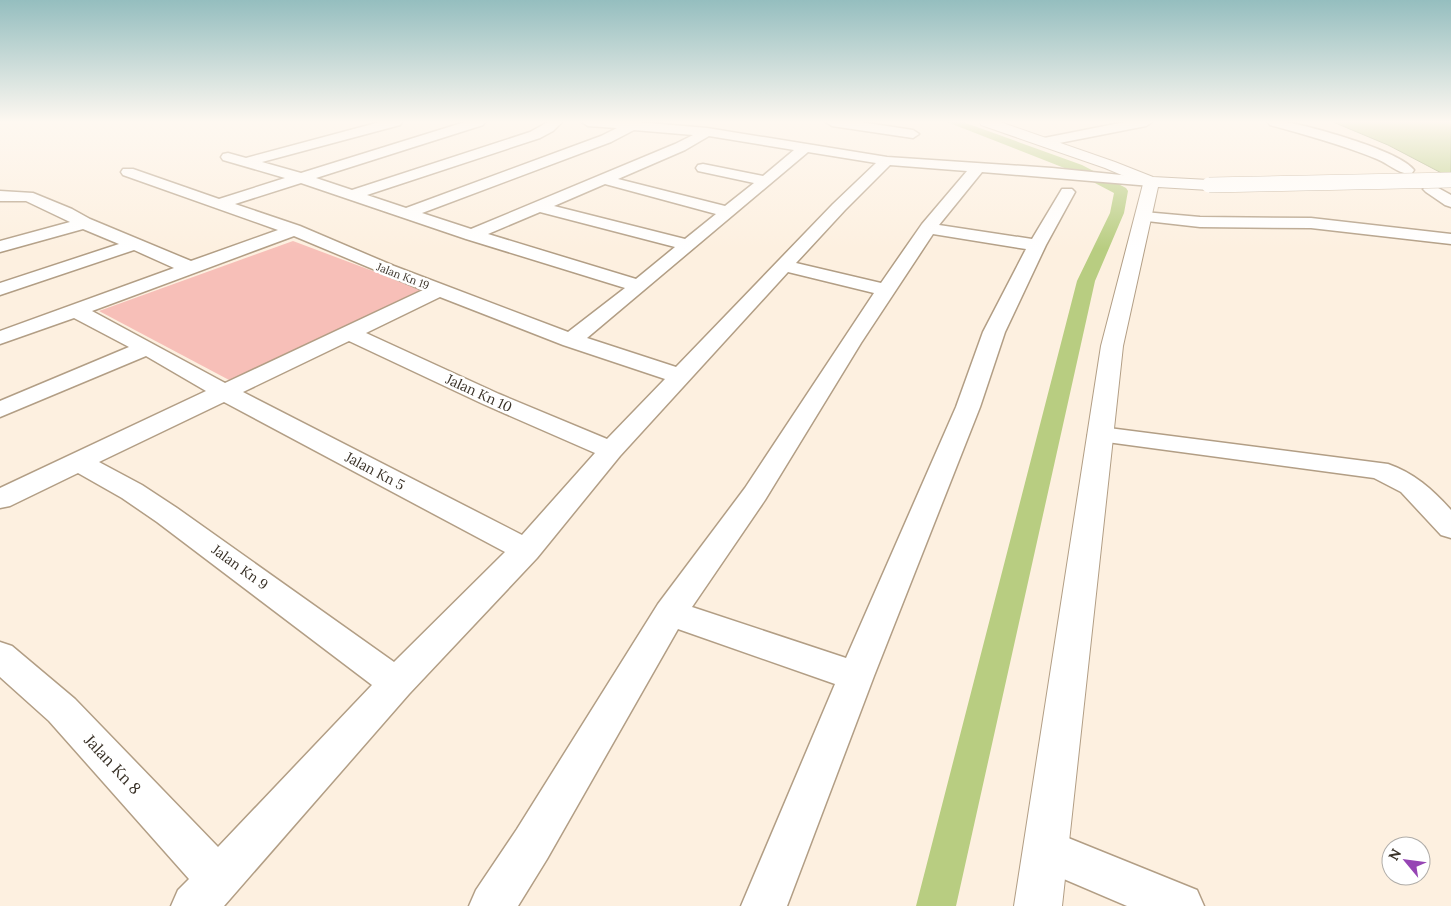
<svg xmlns="http://www.w3.org/2000/svg" width="1451" height="906" font-family="Lora,serif">
	<style>
		.green { fill: #f7bfb8 }
		.water { fill: #b8cd81; stroke: #929e66 }
		.lines { fill: none; stroke-linecap: round; stroke-linejoin: round }
		.canal { fill: #b8cd81; fill-rule: evenodd }
		.street-casing { stroke: #b29e85; stroke-width: 3 }
		.secondary-casing { stroke: #b29e85; stroke-width: 2 }
		.street { fill: #fff; fill-rule: evenodd }
		.secondary { fill: #fff; fill-rule: evenodd }
		.secondary-bridge-casing { stroke: #b29e85; stroke-width: 16; stroke-linecap: butt }
		.secondary-bridge { stroke: #fff; stroke-width: 15 }
		.labels { text-anchor: middle; dominant-baseline: central; stroke-width: 5; stroke-linejoin: round; paint-order: stroke }
		.far-street-label { font-size: 11px; fill: #393127; stroke: #fff }
		.street-label { font-size: 14px; fill: #393127; stroke: #fff }
		.near-street-label { font-size: 16px; fill: #393127; stroke: #fff }
	</style>
	<rect width="100%" height="100%" fill="#fdf0e0"/>
	<!-- green -->
	<path class="green" d="M 293,241 L 426,291 L 231,381 L 99,311 Z"/>
	<!-- water -->
	<path class="water" d="M 1333,122 L 1451,122 L 1451,178 L 1388,145 Z"/>
	<g class="lines">
		<!-- canal -->
		<path class="canal" d="M 947,122 L 963,122 L 1082,165 L 1126,188 L 1128,191 L 1124,213 L 1095,281 L 956,906 L 916,906 L 1077,281 L 1110,213 L 1114,193 L 1072,171 Z"/>
		<defs>
			<path id="street" d="M 380,122 L 402,122 L 400,125 L 262,162 L 301,173 L 465,122 L 485,122 L 483,125 L 316,178 L 352,190 L 530,132 L 548,122 L 562,122 L 553,131 L 540,138 L 367,195 L 406,208 L 601,136 L 617,128 L 588,126 L 582,122 L 637,122 L 707,128 L 887,157 L 1052,168 L 1151,178 L 1156,179 L 1158,182 L 1156,185 L 1151,186 L 982,172 L 939,225 L 1032,239 L 1062,189 L 1072,189 L 1075,192 L 1046,245 L 1005,332 L 980,407 L 874,676 L 787,906 L 741,906 L 835,684 L 678,629 L 547,859 L 518,906 L 469,906 L 476,890 L 517,829 L 658,604 L 745,488 L 874,293 L 788,272 L 620,456 L 537,558 L 409,694 L 224,906 L 171,906 L 178,890 L 189,879 L 49,721 L 0,677 L 0,642 L 12,646 L 75,699 L 218,847 L 372,685 L 157,522 L 122,498 L 78,473 L 10,506 L 0,508 L 0,488 L 206,391 L 146,356 L 0,417 L 0,401 L 129,347 L 74,318 L 0,344 L 0,331 L 174,268 L 134,250 L 0,295 L 0,283 L 119,244 L 83,229 L 0,252 L 0,241 L 70,222 L 26,201 L 0,201 L 0,191 L 33,193 L 72,209 L 90,219 L 191,261 L 278,230 L 123,175 L 121,172 L 123,169 L 133,169 L 219,199 L 285,178 L 223,160 L 221,157 L 223,154 L 228,153 L 246,158 ZM 634,130 L 693,135 L 675,144 L 471,229 L 422,213 L 611,142 ZM 709,136 L 794,150 L 763,176 L 703,164 L 698,165 L 696,168 L 698,171 L 754,183 L 725,206 L 618,179 L 685,150 ZM 808,152 L 876,163 L 833,204 L 676,367 L 587,338 ZM 890,165 L 967,171 L 922,224 L 881,283 L 796,263 L 845,210 ZM 301,183 L 466,239 L 625,288 L 568,332 L 394,266 L 300,226 L 235,204 ZM 605,184 L 716,214 L 685,239 L 554,206 ZM 540,212 L 675,247 L 636,279 L 488,234 ZM 933,234 L 1026,249 L 983,332 L 956,407 L 846,658 L 692,607 L 765,500 L 861,343 ZM 294,236 L 423,290 L 225,383 L 92,311 ZM 440,297 L 563,345 L 665,379 L 607,439 L 499,394 L 366,333 ZM 349,341 L 483,404 L 595,453 L 522,535 L 243,392 ZM 224,402 L 505,552 L 394,662 L 177,508 L 142,485 L 99,462 Z
				M 826,122 L 860,122 L 913,130 L 919,134 L 913,138 L 832,126 Z
				M 1125,122 L 1152,122 L 1146,126 L 1044,146 L 1037,142 L 1044,138 Z
				M 1268,122 C 1276,122 1284,121 1291,123 C 1316,128 1400,151 1414,170 L 1412,173 C 1400,176 1388,163 1377,159 C 1343,145 1306,135 1270,125 Z
				M 1431,184 L 1451,195 L 1451,207 L 1445,205 L 1426,192 L 1423,189 L 1426,186 Z
				M 1144,212 L 1200,217 L 1311,218 L 1451,234 L 1451,244 L 1311,228 L 1200,227 L 1138,220 L 1136,217 L 1138,214 Z
				M 1101,427 L 1388,464 C 1414,473 1432,489 1451,510 L 1451,538 L 1441,535 L 1401,492 L 1374,478 L 1092,440 L 1088,435 L 1092,430 Z
				M 1046,829 L 1197,890 L 1204,906 L 1127,906 L 1031,865 L 1025,850 L 1031,835 Z"/>
			<path id="secondary" d="M 980,122 L 1000,122 L 1115,162 L 1153,177 L 1209,180 L 1215,182 L 1217,185 L 1215,188 L 1209,190 L 1158,187 L 1123,346 L 1062,906 L 1014,906 L 1101,346 L 1143,184 L 1105,168 L 981,125 Z"/>
		</defs>
		<!-- street casing -->
		<use href="#street" class="street-casing"/>
		<!-- secondary casing -->
		<use href="#secondary" class="secondary-casing"/>
		<!-- street -->
		<use href="#street" class="street"/>
		<!-- secondary -->
		<use href="#secondary" class="secondary"/>
		<defs>
			<path id="secondary-bridge" d="M 1209,185 L 1451,180"/>
		</defs>
		<!-- secondary-bridge casing -->
		<use href="#secondary-bridge" class="secondary-bridge-casing"/>
		<!-- secondary-bridge -->
		<use href="#secondary-bridge" class="secondary-bridge"/>
	</g>
	<!-- sky -->
	<linearGradient id="sky" x2="0" y2="1"><stop stop-color="#95bebf"/><stop offset="0.49" stop-color="#fef8f1"/><stop offset="1" stop-color="#fef8f1" stop-opacity="0"/></linearGradient>
	<rect width="1451" height="249" fill="url(#sky)"/>
	<g class="labels">
		<!-- far-street labels -->
		<g class="far-street-label">
			<text transform="translate(403 276) rotate(21)">Jalan Kn 19</text>
		</g>
		<!-- street labels -->
		<g class="street-label">
			<text transform="translate(479 393) rotate(25)">Jalan Kn 10</text>
			<text transform="translate(375 471) rotate(28)">Jalan Kn 5</text>
			<text transform="translate(240 567) rotate(36)">Jalan Kn 9</text>
		</g>
		<!-- near-street labels -->
		<g class="near-street-label">
			<text transform="translate(113 764) rotate(47)">Jalan Kn 8</text>
		</g>
	</g>
	<!-- north arrow -->
	<g transform="translate(1406 861) rotate(299)"><circle r="24" fill="#ffffff" stroke="#b0ada9"/>
	<path d="M0-4L9 19L0 12L-9 19Z" fill="#9645b4"/>
	<text y="-8" font-size="14" font-weight="bold" text-anchor="middle" fill="#393127">N</text>
	</g>
</svg>
